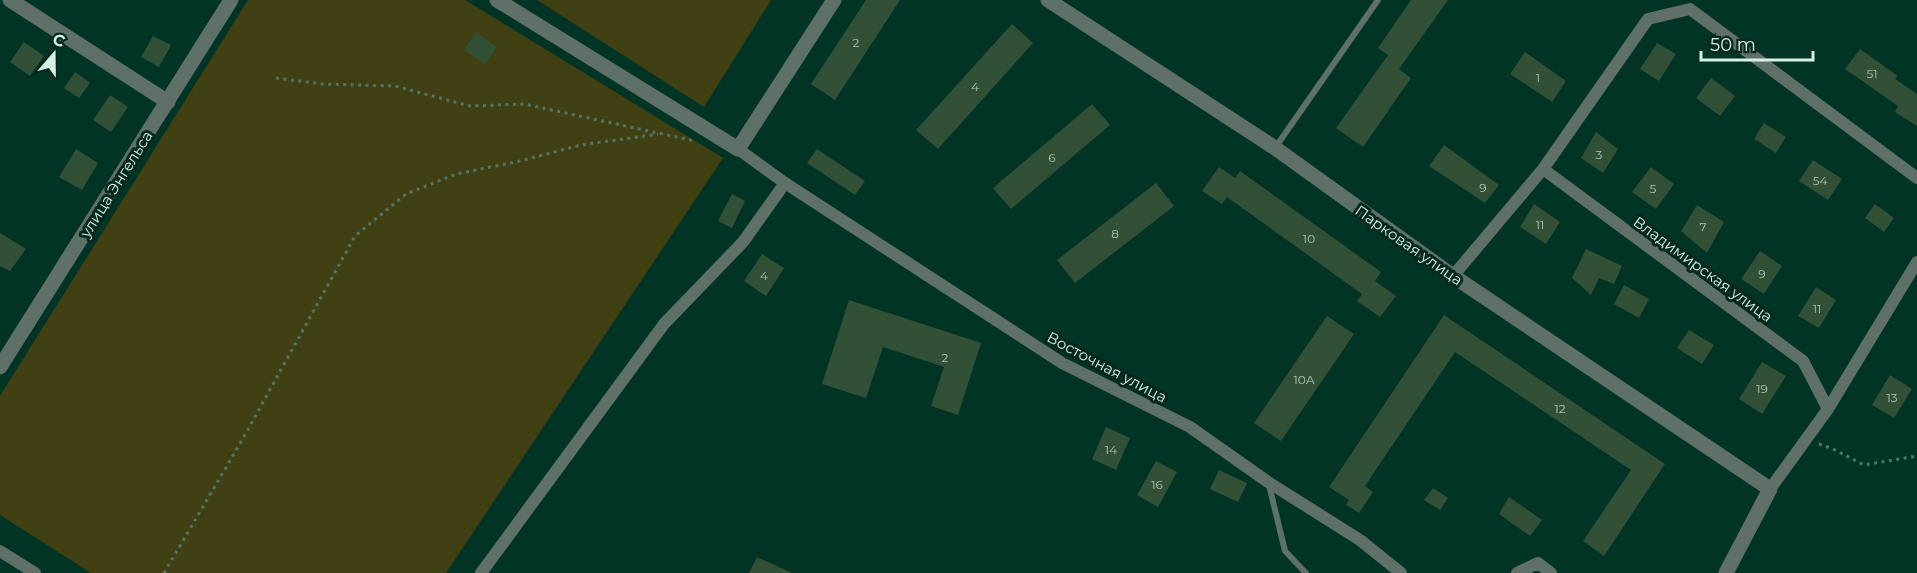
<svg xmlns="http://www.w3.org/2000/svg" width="1917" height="573" font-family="Montserrat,sans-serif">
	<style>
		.green { fill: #414013 }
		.building { fill: #315035 }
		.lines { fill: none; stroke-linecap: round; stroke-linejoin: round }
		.path { stroke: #4e7769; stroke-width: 3; stroke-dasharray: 3 4.5; stroke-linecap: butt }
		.service { stroke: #5e7068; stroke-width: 6 }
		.minor { stroke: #5e7068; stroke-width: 12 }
		.tertiary { stroke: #5e7068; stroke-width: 15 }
		.labels { text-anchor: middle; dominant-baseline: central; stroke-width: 6; stroke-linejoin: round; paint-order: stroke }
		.number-label { font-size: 12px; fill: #aec7b9 }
		.street-label { font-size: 15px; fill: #d8efe5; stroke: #05291d }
	</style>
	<rect width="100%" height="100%" fill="#023425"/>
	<!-- green -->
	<path class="green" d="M 248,0 L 465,0 L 723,158 L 446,573 L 91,573 L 0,515 L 0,396 Z
		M 537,0 L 771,0 L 704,107 Z"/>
	<!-- building -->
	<path class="building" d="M 866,0 L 900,0 L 835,100 L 811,84 Z
		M 1411,0 L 1448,0 L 1399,69 L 1411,78 L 1363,147 L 1336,128 L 1388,55 L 1378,48 Z
		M 1012,24 L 1033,43 L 938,149 L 916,130 Z
		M 476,32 L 497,47 L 485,64 L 464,50 Z
		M 153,36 L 171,45 L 159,67 L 141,57 Z
		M 24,42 L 44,56 L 30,76 L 10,62 Z
		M 1657,43 L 1676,54 L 1659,81 L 1640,69 Z
		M 1860,49 L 1898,76 L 1895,79 L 1917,94 L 1917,126 L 1895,112 L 1898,106 L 1845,69 Z
		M 1525,52 L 1566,81 L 1552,102 L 1510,74 Z
		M 75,72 L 90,83 L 79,98 L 64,88 Z
		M 1711,78 L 1735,96 L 1720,116 L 1696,98 Z
		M 110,95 L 128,107 L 111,132 L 93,120 Z
		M 1092,104 L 1110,125 L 1011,209 L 993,188 Z
		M 1764,123 L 1786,137 L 1776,153 L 1754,139 Z
		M 1596,132 L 1618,149 L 1603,173 L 1581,158 Z
		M 1444,145 L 1499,185 L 1485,203 L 1429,166 Z
		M 76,149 L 98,163 L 82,190 L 59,177 Z
		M 817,149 L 865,181 L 855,195 L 807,163 Z
		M 1813,160 L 1842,179 L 1828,200 L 1799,181 Z
		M 1219,167 L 1235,178 L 1240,171 L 1381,272 L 1375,281 L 1396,296 L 1380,317 L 1357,301 L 1362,294 L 1227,197 L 1222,204 L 1202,191 Z
		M 1651,167 L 1674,184 L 1656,209 L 1632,192 Z
		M 1156,183 L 1174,206 L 1075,283 L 1057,260 Z
		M 732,194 L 745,201 L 732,228 L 718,221 Z
		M 1534,204 L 1560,222 L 1546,244 L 1520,227 Z
		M 1875,204 L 1894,218 L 1884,232 L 1865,218 Z
		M 1697,205 L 1724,222 L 1707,253 L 1681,231 Z
		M 0,233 L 26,249 L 10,271 L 0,266 Z
		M 1586,249 L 1622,266 L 1614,284 L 1599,278 L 1591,295 L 1572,278 Z
		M 1760,251 L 1782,266 L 1764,294 L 1741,279 Z
		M 762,254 L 784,268 L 766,296 L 744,281 Z
		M 1624,285 L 1649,299 L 1639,318 L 1614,304 Z
		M 1816,287 L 1836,300 L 1819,328 L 1798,316 Z
		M 849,300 L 981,343 L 958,415 L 931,406 L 944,367 L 883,347 L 866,398 L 822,384 Z
		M 1444,315 L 1665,464 L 1604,556 L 1583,541 L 1631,470 L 1455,352 L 1365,486 L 1373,492 L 1359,513 L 1346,505 L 1349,500 L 1329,487 Z
		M 1327,316 L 1354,334 L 1281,441 L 1254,423 Z
		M 1689,330 L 1714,345 L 1702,364 L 1677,348 Z
		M 1762,362 L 1786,376 L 1762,414 L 1739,399 Z
		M 1890,375 L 1912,389 L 1894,418 L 1872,405 Z
		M 1106,427 L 1130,438 L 1116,470 L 1092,459 Z
		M 1156,461 L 1177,472 L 1158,507 L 1137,495 Z
		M 1219,470 L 1247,483 L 1238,502 L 1210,489 Z
		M 1433,488 L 1448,498 L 1440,510 L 1424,500 Z
		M 1509,497 L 1542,520 L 1530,536 L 1499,514 Z
		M 757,557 L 792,573 L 749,573 Z"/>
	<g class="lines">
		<!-- path -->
		<path class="path" d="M 276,78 L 323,84 L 395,86 L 470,106 L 524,104 L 695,141
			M 1819,444 L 1833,449 L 1864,465 L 1917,456
			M 164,573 L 241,442 L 355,236 L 406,194 L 456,174 L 520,161 L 581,145 L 658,134"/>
		<!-- service -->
		<path class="service" d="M 1275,148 L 1378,0
			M 1269,485 L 1285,551 L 1306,573"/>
		<!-- minor -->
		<path class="minor" d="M 738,149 L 785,183 L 1062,363 L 1190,427 L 1268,482 L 1360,540 L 1401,573
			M 1543,169 L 1803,361 L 1828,409
			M 1453,276 L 1543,169 L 1648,19 L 1690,9 L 1917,178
			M 1770,489 L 1828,409 L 1917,262
			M 0,551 L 35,573
			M 481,573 L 664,324 L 743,242 L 785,183
			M 1517,573 L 1538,563 L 1551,573"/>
		<!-- tertiary -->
		<path class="tertiary" d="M 10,0 L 168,102
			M 497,0 L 738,149 L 834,0
			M 1048,0 L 1275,148 L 1453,276 L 1770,489 L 1726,573
			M 0,367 L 231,0"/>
	</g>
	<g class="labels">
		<!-- number labels -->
		<g class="number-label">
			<text x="856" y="42">2</text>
			<text x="1872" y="73">51</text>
			<text x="1538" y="77">1</text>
			<text x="975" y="86">4</text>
			<text x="1599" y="154">3</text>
			<text x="1052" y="157">6</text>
			<text x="1820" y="180">54</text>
			<text x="1483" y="187">9</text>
			<text x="1653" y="188">5</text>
			<text x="1540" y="224">11</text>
			<text x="1703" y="226">7</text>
			<text x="1115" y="233">8</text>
			<text x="1309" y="238">10</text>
			<text x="1762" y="273">9</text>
			<text x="764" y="275">4</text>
			<text x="1817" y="308">11</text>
			<text x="945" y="357">2</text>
			<text x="1304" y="379">10А</text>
			<text x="1762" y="388">19</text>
			<text x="1892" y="397">13</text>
			<text x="1560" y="408">12</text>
			<text x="1111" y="449">14</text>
			<text x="1157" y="484">16</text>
		</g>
		<!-- street labels -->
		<g class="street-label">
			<text transform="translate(116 184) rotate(-58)">улица Энгельса</text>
			<text transform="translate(1409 245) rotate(35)">Парковая улица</text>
			<text transform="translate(1703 269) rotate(36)">Владимирская улица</text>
			<text transform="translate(1107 367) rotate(28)">Восточная улица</text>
		</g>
	</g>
	<!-- north arrow -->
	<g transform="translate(54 54) rotate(20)" stroke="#05291d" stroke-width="4.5" paint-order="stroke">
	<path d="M0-4.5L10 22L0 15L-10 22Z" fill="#d8efe5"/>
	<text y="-9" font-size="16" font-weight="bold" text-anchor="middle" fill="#d8efe5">С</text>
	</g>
	<!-- scale -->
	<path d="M1701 51v9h112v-9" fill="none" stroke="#d8efe5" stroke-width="3"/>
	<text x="1710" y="51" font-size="18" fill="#d8efe5" stroke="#05291d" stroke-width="4.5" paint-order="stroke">50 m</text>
</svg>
